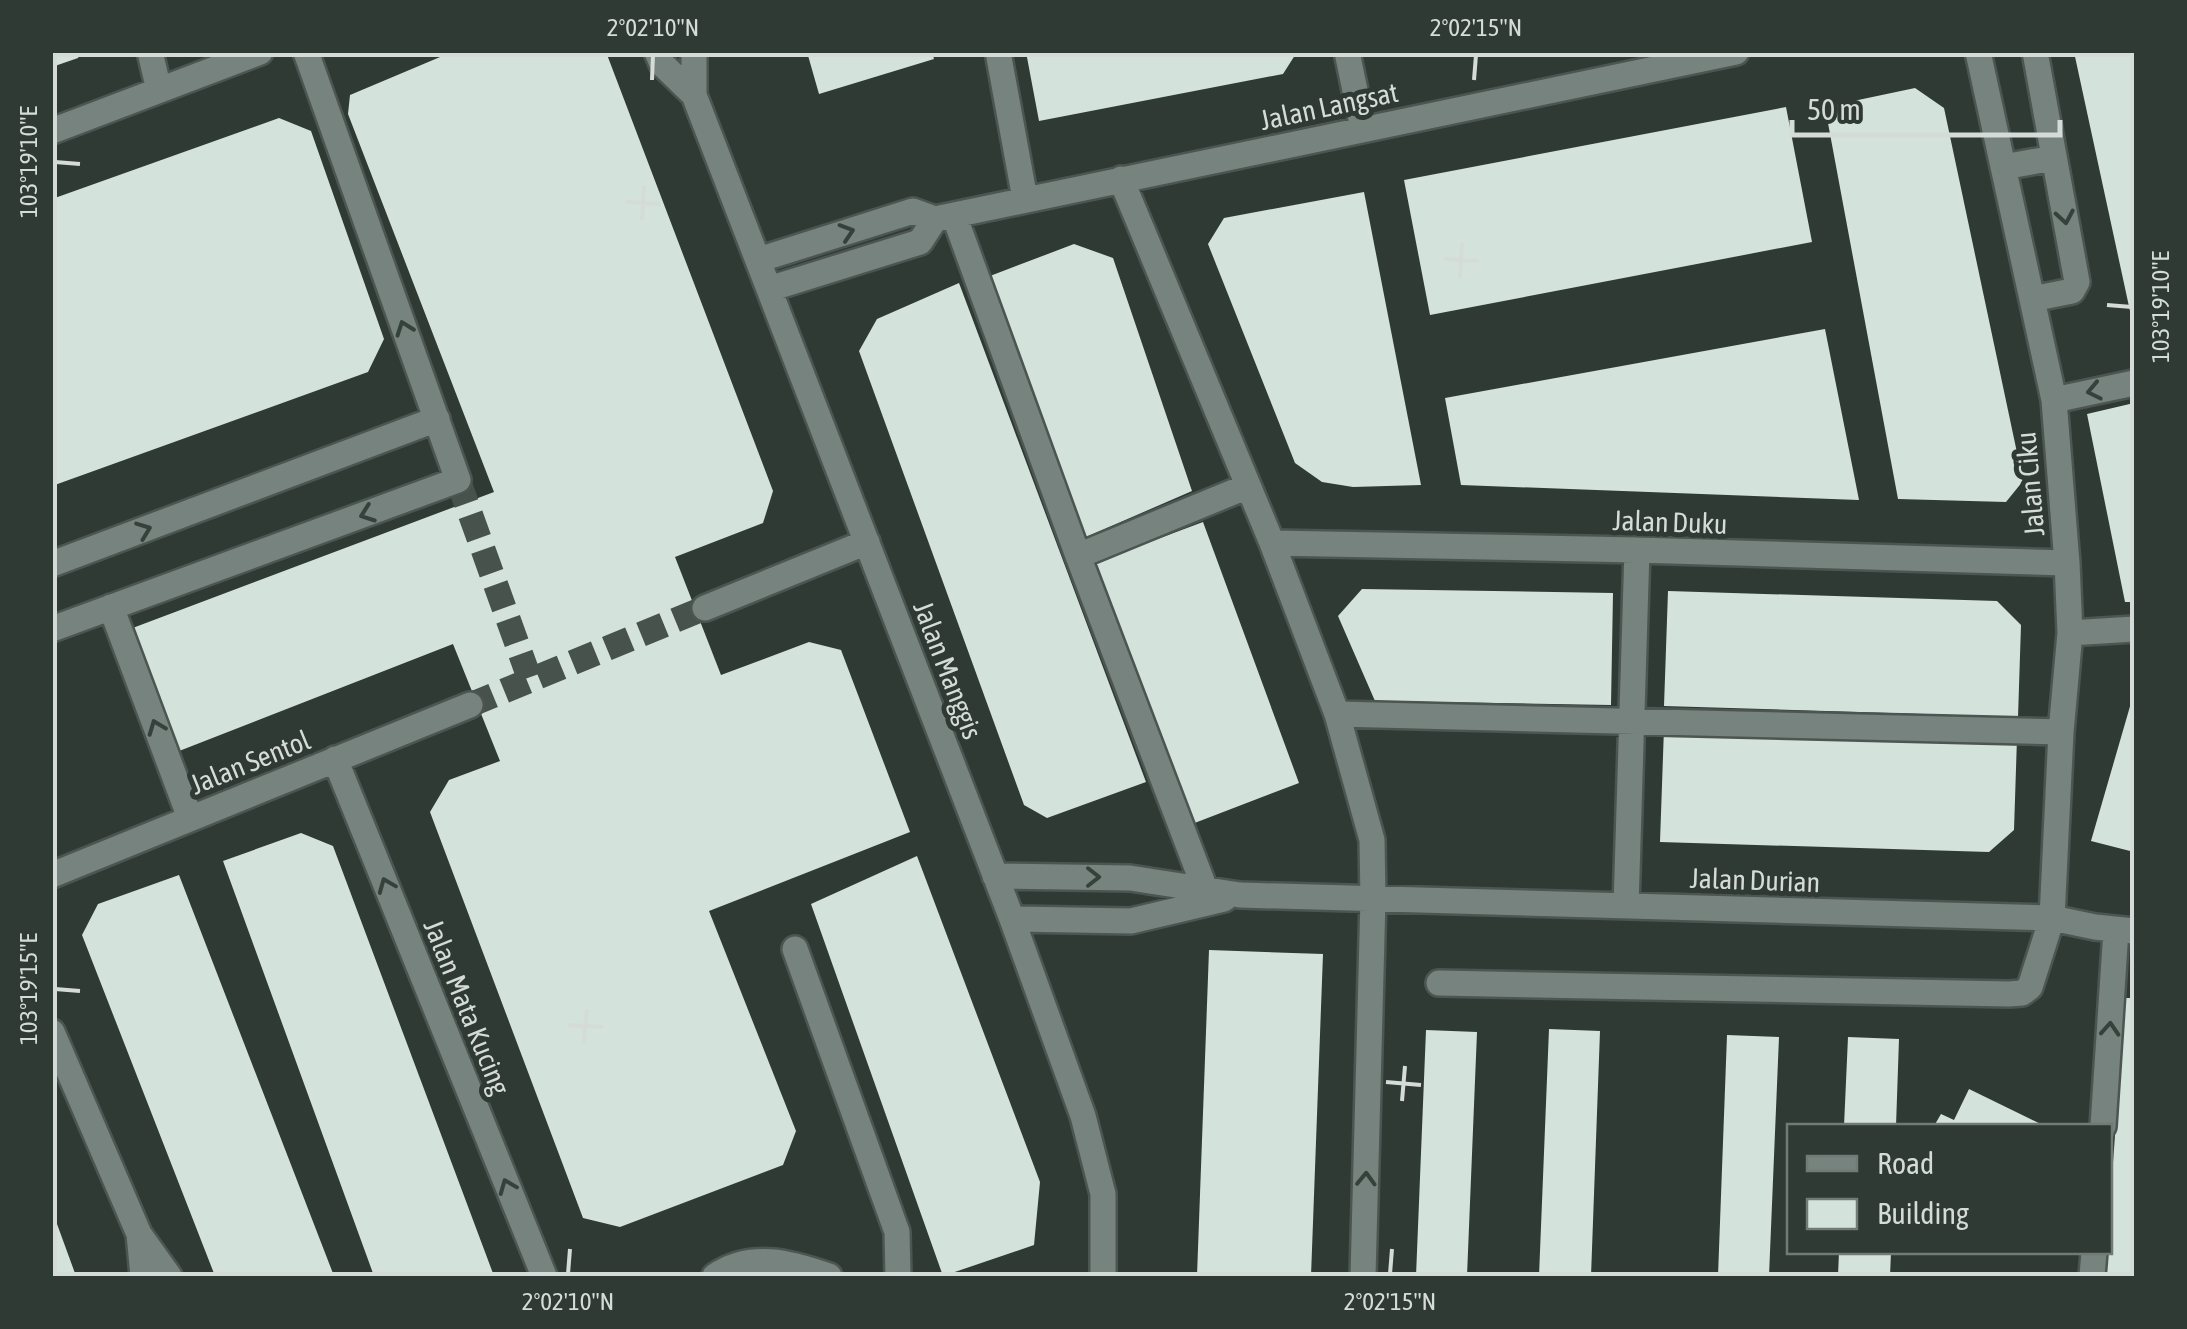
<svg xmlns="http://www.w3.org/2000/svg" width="2187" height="1329" font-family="'Asap Condensed',sans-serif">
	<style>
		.building { fill: #d4e2dc }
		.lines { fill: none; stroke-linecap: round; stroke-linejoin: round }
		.minor-tunnel { stroke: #48524d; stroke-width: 25; stroke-dasharray: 25 12; stroke-linecap: butt }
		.minor-casing { stroke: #4c5551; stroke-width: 30 }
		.minor { stroke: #77837e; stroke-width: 25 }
		.oneway { stroke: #36413c }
		.ticks { fill: none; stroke: #d5dbd8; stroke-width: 4 }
		.labels { text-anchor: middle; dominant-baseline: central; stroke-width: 10; stroke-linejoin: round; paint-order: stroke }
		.street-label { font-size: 28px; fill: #d5dbd8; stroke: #2f3a35 }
		.neatline { fill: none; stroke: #d5dbd8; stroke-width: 4 }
		.ticks-label { font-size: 25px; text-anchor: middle; fill: #d5dbd8 }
	</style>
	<rect width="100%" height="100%" fill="#2f3a35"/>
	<!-- building -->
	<path class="building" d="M 52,52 L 81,52 L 78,58 L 52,67 Z
		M 452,52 L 606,52 L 773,491 L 763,523 L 675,557 L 721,675 L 809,642 L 841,650 L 910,832 L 709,911 L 796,1131 L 783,1165 L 620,1227 L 583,1218 L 430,812 L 449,780 L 500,761 L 453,644 L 174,753 L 130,629 L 494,492 L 348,114 L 350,95 Z
		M 807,52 L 932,52 L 934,59 L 819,94 Z
		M 1026,52 L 1297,52 L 1283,74 L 1039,121 Z
		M 2074,52 L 2134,52 L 2134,325 L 2133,325 Z
		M 1915,88 L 1944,108 L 2023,481 L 2006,502 L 1898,499 L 1825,107 Z
		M 1786,107 L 1812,242 L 1430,315 L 1404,180 Z
		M 279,118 L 311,131 L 384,339 L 368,372 L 52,486 L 52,199 Z
		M 1364,192 L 1421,485 L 1353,487 L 1322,482 L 1295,463 L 1208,244 L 1224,218 Z
		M 1074,244 L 1113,258 L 1192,491 L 1086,537 L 990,276 Z
		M 959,283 L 1146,782 L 1047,818 L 1024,805 L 859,351 L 877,319 Z
		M 1825,329 L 1859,500 L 1461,485 L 1445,398 Z
		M 2134,403 L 2134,602 L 2125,602 L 2087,414 Z
		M 1203,522 L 1299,783 L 1192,824 L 1096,562 Z
		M 1362,589 L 1613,593 L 1611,705 L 1375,701 L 1338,616 Z
		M 1668,591 L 1997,601 L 2021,625 L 2018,717 L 1664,706 Z
		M 2133,696 L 2134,696 L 2134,852 L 2091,841 Z
		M 1664,728 L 2017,738 L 2014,830 L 1989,852 L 1660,842 Z
		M 301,833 L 333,846 L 494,1276 L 374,1276 L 223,861 Z
		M 917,856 L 1040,1182 L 1034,1245 L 943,1276 L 811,904 Z
		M 179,875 L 334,1276 L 215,1276 L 82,935 L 98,904 Z
		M 1209,950 L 1323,954 L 1311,1276 L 1197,1276 Z
		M 2125,998 L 2134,998 L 2134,1276 L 2104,1276 L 2106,1252 L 2110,1252 L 2110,1204 Z
		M 1549,1029 L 1600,1031 L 1591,1276 L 1539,1276 Z
		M 1426,1030 L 1477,1032 L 1467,1276 L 1416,1276 Z
		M 1727,1035 L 1779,1037 L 1769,1276 L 1718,1276 Z
		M 1848,1037 L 1899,1039 L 1896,1126 L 1844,1126 Z
		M 1969,1089 L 2045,1126 L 1934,1126 L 1941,1114 L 1954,1120 Z
		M 52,1213 L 53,1213 L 76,1276 L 52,1276 Z
		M 1839,1252 L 1891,1252 L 1890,1276 L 1838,1276 Z"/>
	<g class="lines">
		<!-- minor-tunnel -->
		<path class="minor-tunnel" d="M 458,480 L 530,680
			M 470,705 L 705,608"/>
		<defs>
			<path id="minor" d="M 150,52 L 159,90
				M 657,52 L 662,64 L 694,95
				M 694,52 L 694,95 L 1012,919 L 1083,1116 L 1103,1194 L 1103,1276
				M 998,52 L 1025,199
				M 1347,52 L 1363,129
				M 52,131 L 260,52
				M 2003,167 L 2054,158
				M 1121,179 L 1272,543 L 1337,714 L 1372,840 L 1373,899 L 1363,1276
				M 954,215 L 1078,556 L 1205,889
				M 758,260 L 913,211 L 935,219 L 1736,52
				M 769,289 L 920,242 L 935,219
				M 2032,299 L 2072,291 L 2077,282 L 2035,52
				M 2054,400 L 2134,383
				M 1272,543 L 1637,550 L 2067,563
				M 1078,556 L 1248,486
				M 52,564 L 437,419
				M 111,607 L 190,818
				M 705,608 L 867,542
				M 52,629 L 458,480 L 306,52
				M 2070,633 L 2134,629
				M 1337,714 L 2061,732
				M 335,759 L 544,1276
				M 52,875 L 470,705
				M 995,876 L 1130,878 L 1240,895 L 2052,918 L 2095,927 L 2134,931
				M 1626,906 L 1637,550
				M 1012,919 L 1131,921 L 1224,899
				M 795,949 L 897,1232 L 898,1276
				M 1439,983 L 2009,994 L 2022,993 L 2030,987 L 2052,918 L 2061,732 L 2070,633 L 2067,563 L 2054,400 L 1978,52
				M 52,1032 L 139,1234 L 169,1276
				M 2103,1126 L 2116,930
				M 139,1234 L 143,1276
				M 715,1276 C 751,1251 791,1263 829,1276
				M 2092,1276 L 2094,1252"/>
		</defs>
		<!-- minor casing -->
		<use href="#minor" class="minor-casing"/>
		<!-- minor -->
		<use href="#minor" class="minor"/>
	</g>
	<!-- one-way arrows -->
	<defs><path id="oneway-chevron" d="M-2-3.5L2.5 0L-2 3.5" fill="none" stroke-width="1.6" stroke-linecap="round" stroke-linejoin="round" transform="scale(2.5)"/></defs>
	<g class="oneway">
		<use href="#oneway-chevron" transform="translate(2065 217) rotate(80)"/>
		<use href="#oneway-chevron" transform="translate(847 232) rotate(-18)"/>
		<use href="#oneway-chevron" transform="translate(404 328) rotate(-110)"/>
		<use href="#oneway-chevron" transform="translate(2094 391) rotate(168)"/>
		<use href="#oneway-chevron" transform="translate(367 514) rotate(160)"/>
		<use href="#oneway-chevron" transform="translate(144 530) rotate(-21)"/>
		<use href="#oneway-chevron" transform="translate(156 727) rotate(-111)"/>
		<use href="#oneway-chevron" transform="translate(1093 877)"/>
		<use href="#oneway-chevron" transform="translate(386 885) rotate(-112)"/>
		<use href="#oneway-chevron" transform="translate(2110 1029) rotate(-86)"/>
		<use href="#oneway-chevron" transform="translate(1366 1179) rotate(-88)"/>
		<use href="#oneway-chevron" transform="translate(507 1186) rotate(-112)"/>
	</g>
	<!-- ticks -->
	<path class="ticks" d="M 652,80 L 653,55M 1474,80 L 1476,55M 55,162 L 80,164M 626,202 L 660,204M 642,220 L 644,185M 1444,259 L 1479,261M 1460,278 L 1462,243M 2107,305 L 2132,307M 55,989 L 80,991M 568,1025 L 603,1027M 584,1044 L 587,1009M 1386,1082 L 1421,1085M 1402,1101 L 1405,1066M 568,1274 L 570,1249M 1390,1274 L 1392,1249"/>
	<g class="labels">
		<!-- street labels -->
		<g class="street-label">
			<text transform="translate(1329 106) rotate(-12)">Jalan Langsat</text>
			<text transform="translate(2030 484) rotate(-95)">Jalan Ciku</text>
			<text transform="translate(1670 522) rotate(2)">Jalan Duku</text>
			<text transform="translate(948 670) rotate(69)">Jalan Manggis</text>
			<text transform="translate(250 762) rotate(-22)">Jalan Sentol</text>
			<text transform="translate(1755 880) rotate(2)">Jalan Durian</text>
			<text transform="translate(467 1007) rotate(68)">Jalan Mata Kucing</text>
		</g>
	</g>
	<!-- border -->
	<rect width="2187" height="1329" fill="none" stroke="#2f3a35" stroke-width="110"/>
	<!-- legend -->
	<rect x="1787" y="1124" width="325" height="130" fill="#2f3a35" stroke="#717a76" stroke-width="2.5"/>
	<rect x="1807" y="1156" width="50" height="15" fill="#77837e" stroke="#717a76" stroke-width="2.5"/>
	<text x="1877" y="1174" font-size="30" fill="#d5dbd8">Road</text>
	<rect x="1807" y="1199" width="50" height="30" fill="#d4e2dc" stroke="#717a76" stroke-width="2.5"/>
	<text x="1877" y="1224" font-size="30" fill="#d5dbd8">Building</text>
	<!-- scale -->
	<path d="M1792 120v15h268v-15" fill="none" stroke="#d5dbd8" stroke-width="5"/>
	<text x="1807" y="120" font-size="30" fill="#d5dbd8" stroke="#2f3a35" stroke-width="8" paint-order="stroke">50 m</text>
	<rect x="55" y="55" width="2077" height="1219" class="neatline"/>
	<g class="ticks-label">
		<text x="653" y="36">2°02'10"N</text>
		<text x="1476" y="36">2°02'15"N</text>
		<text transform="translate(28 162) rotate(-90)" y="9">103°19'10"E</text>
		<text transform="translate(2160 307) rotate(-90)" y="9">103°19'10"E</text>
		<text transform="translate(28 989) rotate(-90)" y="9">103°19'15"E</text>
		<text x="568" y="1310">2°02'10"N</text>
		<text x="1390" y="1310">2°02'15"N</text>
	</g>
</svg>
